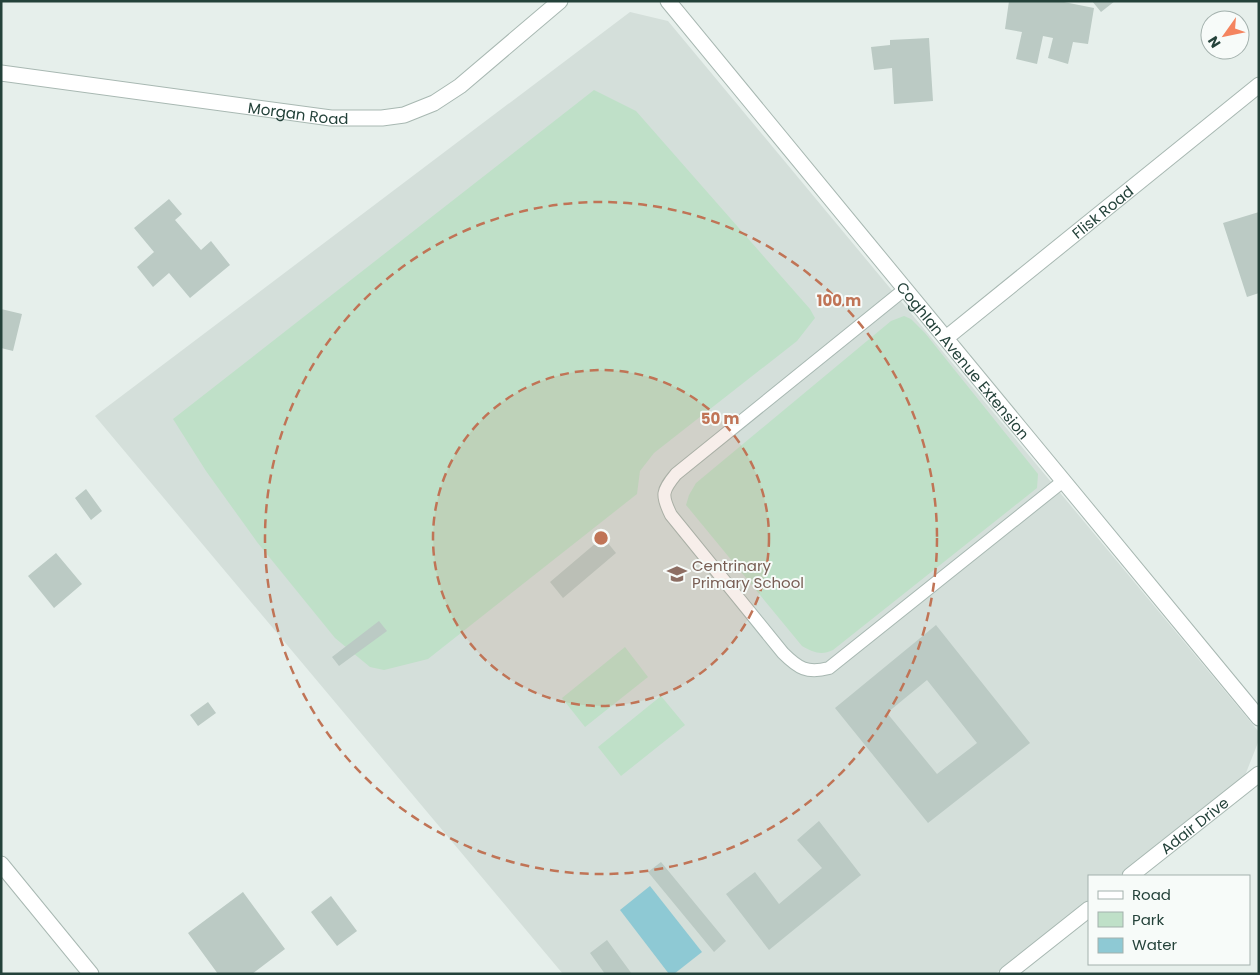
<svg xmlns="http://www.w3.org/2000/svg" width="1260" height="975" font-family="Poppins,sans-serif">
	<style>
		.built { fill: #d4dfda }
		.green { fill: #bfe0c8 }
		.water { fill: #8ec9d4 }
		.building { fill: #bbcac4; fill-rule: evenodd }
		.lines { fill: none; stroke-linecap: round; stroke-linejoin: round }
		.service-casing { stroke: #a8b8b2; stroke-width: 14 }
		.minor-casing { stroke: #a8b8b2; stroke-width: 17 }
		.service { stroke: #fff; stroke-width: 12 }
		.minor { stroke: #fff; stroke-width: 15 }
		.ring { fill: none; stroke: #c07456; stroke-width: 2.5; stroke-dasharray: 9 6 }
		.labels { text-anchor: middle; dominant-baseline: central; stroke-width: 4; stroke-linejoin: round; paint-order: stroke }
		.street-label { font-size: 15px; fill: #24423a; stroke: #f7fbf9 }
		.education-label { font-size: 15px; fill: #785e54; stroke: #f7fbf9; text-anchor: start }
		.centre { fill: #c07456; stroke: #f7fbf9; stroke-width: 2.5 }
		.ring-label { font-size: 15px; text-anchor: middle; font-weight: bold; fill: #c07456; stroke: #f7fbf9; stroke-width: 4; stroke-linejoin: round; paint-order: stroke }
	</style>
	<rect width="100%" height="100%" fill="#e6efeb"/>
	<!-- built -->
	<path class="built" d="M 630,12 L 668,21 L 1259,732 L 1259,740 L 1244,778 L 1119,876 L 1089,876 L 1089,900 L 995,974 L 563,974 L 95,416 Z"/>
	<!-- green -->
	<path class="green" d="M 594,90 L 636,111 L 810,309 L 815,318 L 797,341 L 654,453 L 640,471 L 637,494 L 428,659 L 384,670 L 370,667 L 335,638 L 257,542 L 206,471 L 173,419 Z
		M 904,316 L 911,319 L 925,333 L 1038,474 L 1037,488 L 833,650 C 821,656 813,652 802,646 L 686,505 L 689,495 L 696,483 L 891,321 Z
		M 625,647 L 648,677 L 585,727 L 562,698 Z
		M 661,696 L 685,725 L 621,776 L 598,747 Z"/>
	<!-- water -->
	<path class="water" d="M 650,886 L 702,952 L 674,974 L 669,974 L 620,910 Z"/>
	<!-- building -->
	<path class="building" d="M 1009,1 L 1059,1 L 1094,8 L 1088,44 L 1073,42 L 1068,64 L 1048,58 L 1053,38 L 1043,36 L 1037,64 L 1016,59 L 1022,32 L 1005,29 Z
		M 1092,1 L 1115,1 L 1101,12 Z
		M 929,38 L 933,101 L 894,104 L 892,68 L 874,70 L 871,47 L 890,45 L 890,40 Z
		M 169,199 L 182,214 L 175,220 L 201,250 L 211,241 L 230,265 L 190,298 L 169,273 L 153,287 L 137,267 L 154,252 L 134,228 Z
		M 1259,212 L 1259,293 L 1247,297 L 1223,223 Z
		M 1,309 L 22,314 L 13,351 L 1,348 Z
		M 86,489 L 102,511 L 91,520 L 75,498 Z
		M 603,537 L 616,553 L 563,598 L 550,582 Z
		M 56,553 L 82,584 L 54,608 L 28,576 Z
		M 379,621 L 387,631 L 339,666 L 332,657 Z
		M 936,625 L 1030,743 L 928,823 L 835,708 ZM 927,680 L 977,743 L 937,774 L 887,713 Z
		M 208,702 L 216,713 L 198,726 L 190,715 Z
		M 819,821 L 861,875 L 769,950 L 726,894 L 755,872 L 779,904 L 822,868 L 797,840 Z
		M 661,862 L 726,941 L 714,952 L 648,872 Z
		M 243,892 L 285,949 L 252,974 L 218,974 L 188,933 Z
		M 331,896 L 357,931 L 337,946 L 311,912 Z
		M 607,940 L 632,974 L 605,974 L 590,953 Z"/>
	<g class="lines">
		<defs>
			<path id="service" d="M 905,289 L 676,474 C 662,491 661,495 671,515 L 783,653 C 798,668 807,674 829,668 L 1062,482"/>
			<g id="minor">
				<path id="s1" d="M 668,1 C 865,240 1061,480 1259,718"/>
				<path id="s2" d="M 1,73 L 331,118 L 382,118 L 404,115 L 434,103 L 460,86 L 560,1"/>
				<path id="s3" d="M 946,338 L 1259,85"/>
				<path d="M 1,864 L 91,974"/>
				<path id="s4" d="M 1130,876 L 1259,774"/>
				<path d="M 1007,974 L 1089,909"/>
			</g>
		</defs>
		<!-- service casing -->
		<use href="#service" class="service-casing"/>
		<!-- minor casing -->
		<use href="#minor" class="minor-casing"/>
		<!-- service -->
		<use href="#service" class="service"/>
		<!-- minor -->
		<use href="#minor" class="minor"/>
	</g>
	<!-- distance rings -->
	<circle cx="601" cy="538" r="168" fill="#c07456" fill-opacity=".12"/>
	<g class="ring">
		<circle cx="601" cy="538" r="168"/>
		<circle cx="601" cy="538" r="336"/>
	</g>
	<!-- icons -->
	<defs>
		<symbol id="school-bare" viewBox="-9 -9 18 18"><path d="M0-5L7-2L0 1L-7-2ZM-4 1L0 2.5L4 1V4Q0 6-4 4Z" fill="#8d6e63" stroke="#f7fbf9" stroke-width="2.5" paint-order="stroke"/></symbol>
	</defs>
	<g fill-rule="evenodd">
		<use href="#school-bare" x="663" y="560" width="28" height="28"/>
	</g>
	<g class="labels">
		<!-- street labels -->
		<g class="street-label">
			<text stroke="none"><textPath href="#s2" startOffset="300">Morgan Road</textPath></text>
			<text stroke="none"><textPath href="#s3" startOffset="201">Flisk Road</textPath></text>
			<text stroke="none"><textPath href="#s1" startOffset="465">Coghlan Avenue Extension</textPath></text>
			<text stroke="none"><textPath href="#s4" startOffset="82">Adair Drive</textPath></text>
		</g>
		<!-- education labels -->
		<g class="education-label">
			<text x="692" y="565">Centrinary<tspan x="692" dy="17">Primary School</tspan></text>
		</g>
	</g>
	<circle cx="601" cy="538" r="8" class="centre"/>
	<g class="ring-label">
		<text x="839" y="306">100 m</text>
		<text x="720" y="424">50 m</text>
	</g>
	<!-- border -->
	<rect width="1260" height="975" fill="none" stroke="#24423a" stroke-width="5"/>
	<!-- legend -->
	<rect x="1088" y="875" width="162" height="90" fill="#f7fbf9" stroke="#a3b1ad"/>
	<rect x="1098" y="891" width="25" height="8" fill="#ffffff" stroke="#a3b1ad"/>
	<text x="1132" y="900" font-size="15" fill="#24423a">Road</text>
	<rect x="1098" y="912" width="25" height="15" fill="#bfe0c8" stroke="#a3b1ad"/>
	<text x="1132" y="925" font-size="15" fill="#24423a">Park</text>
	<rect x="1098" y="938" width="25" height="15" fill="#8ec9d4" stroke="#a3b1ad"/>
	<text x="1132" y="950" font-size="15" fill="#24423a">Water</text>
	<!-- north arrow -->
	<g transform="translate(1225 35) rotate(237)"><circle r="24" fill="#f7fbf9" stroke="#a3b1ad"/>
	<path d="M0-4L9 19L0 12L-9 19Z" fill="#f4845f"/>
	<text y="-8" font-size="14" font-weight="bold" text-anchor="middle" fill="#24423a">N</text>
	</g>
</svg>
